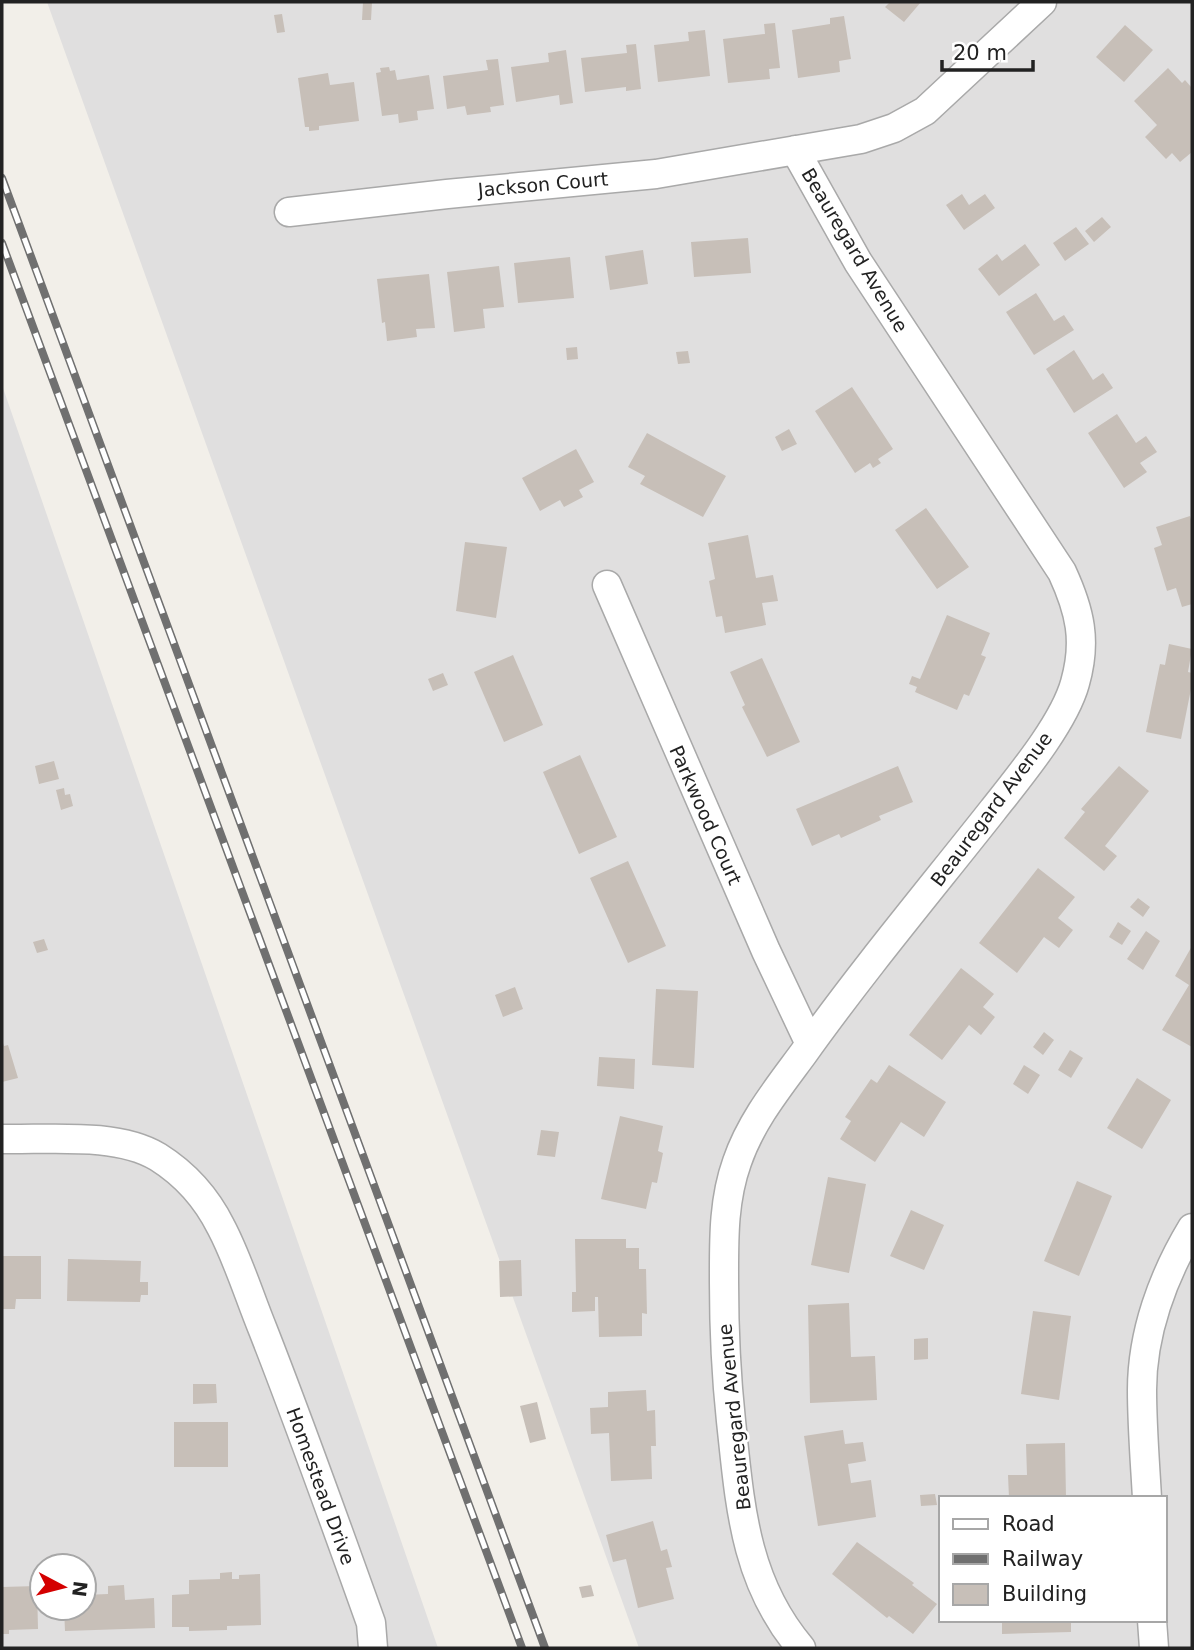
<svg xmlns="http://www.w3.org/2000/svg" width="1194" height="1650" font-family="'DejaVu Sans',sans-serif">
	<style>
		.residential { fill: #e0dfdf; fill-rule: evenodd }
		.building { fill: #c7bfb8 }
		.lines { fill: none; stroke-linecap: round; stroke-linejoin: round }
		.street-casing { stroke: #a9a9a9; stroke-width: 31 }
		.street { stroke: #fff; stroke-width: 28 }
		.rail-casing { stroke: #707070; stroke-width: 8 }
		.rail { stroke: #fff; stroke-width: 5; stroke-dasharray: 16; stroke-linecap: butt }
		.labels { text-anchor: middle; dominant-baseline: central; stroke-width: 5; stroke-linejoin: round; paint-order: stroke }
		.street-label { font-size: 19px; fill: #222; stroke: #fff }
	</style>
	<rect width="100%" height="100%" fill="#f2efe9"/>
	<!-- residential -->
	<path class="residential" d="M 47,2 L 1192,2 L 1192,1648 L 639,1648 ZM 940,1498 L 1164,1498 L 1164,1620 L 940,1620 Z
		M 2,385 L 438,1648 L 2,1648 ZM 42,1566 L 84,1566 L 84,1608 L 42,1608 Z"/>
	<!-- building -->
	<path class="building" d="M 363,2 L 372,2 L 371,20 L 362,20 Z
		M 890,2 L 921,2 L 904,22 L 885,7 Z
		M 282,14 L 285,32 L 277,33 L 274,15 Z
		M 844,16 L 851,59 L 839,61 L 840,72 L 798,78 L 792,30 L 830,24 L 830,18 Z
		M 775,23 L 780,68 L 769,69 L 770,79 L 728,83 L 723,39 L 765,34 L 764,24 Z
		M 1125,25 L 1153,50 L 1124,82 L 1096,57 Z
		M 705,30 L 710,76 L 658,82 L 654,45 L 689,41 L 688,32 Z
		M 636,44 L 641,89 L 626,91 L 626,87 L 585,92 L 581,58 L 627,53 L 626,45 Z
		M 566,50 L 573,103 L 560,105 L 559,95 L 516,102 L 511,67 L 549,62 L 548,53 Z
		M 498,59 L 504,105 L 490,107 L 491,112 L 467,115 L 465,106 L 447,109 L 443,76 L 488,70 L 486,60 Z
		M 389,67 L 390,71 L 395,70 L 397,80 L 429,75 L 434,109 L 417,111 L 418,120 L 399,123 L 398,114 L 382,116 L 376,73 L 381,72 L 380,68 Z
		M 1168,68 L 1182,83 L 1185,80 L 1192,88 L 1192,152 L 1180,162 L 1172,153 L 1166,159 L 1145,137 L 1157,125 L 1134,101 Z
		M 328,73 L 330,85 L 354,82 L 359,121 L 319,126 L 319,130 L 309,131 L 309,127 L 305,127 L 298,78 Z
		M 962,194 L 969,205 L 985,194 L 995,208 L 964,230 L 946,205 Z
		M 1102,217 L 1111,227 L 1094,242 L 1085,231 Z
		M 1076,227 L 1089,244 L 1065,261 L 1053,243 Z
		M 748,238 L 751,273 L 694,277 L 691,242 Z
		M 1025,244 L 1040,265 L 999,296 L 978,269 L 997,254 L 1002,261 Z
		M 643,250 L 648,284 L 610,290 L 605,256 Z
		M 570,257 L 574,298 L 518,303 L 514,263 Z
		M 499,266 L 504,307 L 483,309 L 485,328 L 454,332 L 447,272 Z
		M 429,274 L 435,328 L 416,329 L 417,337 L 387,341 L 385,322 L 382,323 L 377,279 Z
		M 1036,293 L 1054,321 L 1064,315 L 1074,330 L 1034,355 L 1006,312 Z
		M 577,347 L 578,359 L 567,360 L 566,348 Z
		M 1074,350 L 1093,380 L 1103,373 L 1113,388 L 1074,413 L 1046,369 Z
		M 688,351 L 690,363 L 678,364 L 676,352 Z
		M 852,387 L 893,449 L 878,459 L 881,463 L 873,468 L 870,463 L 855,473 L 815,411 Z
		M 1117,414 L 1136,443 L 1146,436 L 1157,452 L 1140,463 L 1147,472 L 1124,488 L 1088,433 Z
		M 789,429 L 797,444 L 782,451 L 775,437 Z
		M 647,433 L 726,476 L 703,517 L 640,484 L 645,476 L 628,467 Z
		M 576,449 L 594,482 L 579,490 L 583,497 L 564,507 L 560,500 L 540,511 L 522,478 Z
		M 926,508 L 969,567 L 937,589 L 895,530 Z
		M 1190,516 L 1192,523 L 1192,604 L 1182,607 L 1176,588 L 1167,591 L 1154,548 L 1162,545 L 1156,527 Z
		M 748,535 L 756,578 L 773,575 L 778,601 L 762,603 L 766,625 L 725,633 L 722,616 L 716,617 L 709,581 L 715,579 L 708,543 Z
		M 465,542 L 507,547 L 496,618 L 456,611 Z
		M 947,615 L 990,633 L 981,655 L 986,657 L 969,696 L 964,694 L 957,710 L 915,692 L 917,687 L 909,684 L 912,676 L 920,679 Z
		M 1169,644 L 1192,649 L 1188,672 L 1192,673 L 1192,684 L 1181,739 L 1146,732 L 1160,664 L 1165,665 Z
		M 513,655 L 543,725 L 504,742 L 474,672 Z
		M 762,658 L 800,742 L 767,757 L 742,707 L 745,705 L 730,672 Z
		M 443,673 L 448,685 L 433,691 L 428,679 Z
		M 580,755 L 617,837 L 579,854 L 543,772 Z
		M 54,761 L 59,779 L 39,784 L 35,766 Z
		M 898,766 L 913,802 L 879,816 L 881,820 L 841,838 L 839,834 L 812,846 L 796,809 Z
		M 1119,766 L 1149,791 L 1105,846 L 1117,856 L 1104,871 L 1064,838 L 1085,812 L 1081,809 Z
		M 64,788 L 65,795 L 70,794 L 73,806 L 61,810 L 56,790 Z
		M 628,861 L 666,946 L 628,963 L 590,878 Z
		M 1038,868 L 1075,897 L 1058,918 L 1073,930 L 1059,948 L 1044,937 L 1017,973 L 979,943 Z
		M 1138,898 L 1150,907 L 1143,917 L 1130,907 Z
		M 1118,922 L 1131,931 L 1122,945 L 1109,937 Z
		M 1146,931 L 1160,941 L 1143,970 L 1127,959 Z
		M 44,939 L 48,950 L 37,953 L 33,942 Z
		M 1192,946 L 1192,1047 L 1162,1030 L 1189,985 L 1175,976 Z
		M 961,968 L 994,994 L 983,1007 L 995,1017 L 981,1035 L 969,1025 L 942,1060 L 909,1035 Z
		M 515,987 L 523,1009 L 503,1017 L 495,995 Z
		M 656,989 L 698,991 L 694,1068 L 652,1065 Z
		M 1044,1032 L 1054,1040 L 1043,1055 L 1033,1047 Z
		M 2,1040 L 4,1046 L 8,1045 L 18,1078 L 2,1082 Z
		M 1070,1050 L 1083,1058 L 1071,1078 L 1058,1070 Z
		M 599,1057 L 635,1059 L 634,1089 L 597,1086 Z
		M 889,1065 L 946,1102 L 924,1137 L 901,1122 L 875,1162 L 840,1139 L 851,1121 L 845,1117 L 871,1079 L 877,1083 Z
		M 1024,1065 L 1040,1075 L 1028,1094 L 1013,1084 Z
		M 1137,1078 L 1171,1100 L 1142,1149 L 1107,1128 Z
		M 620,1116 L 663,1126 L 658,1151 L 663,1153 L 657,1183 L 652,1182 L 646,1209 L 601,1199 Z
		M 541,1130 L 559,1132 L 555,1157 L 537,1155 Z
		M 828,1177 L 866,1184 L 849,1273 L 811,1265 Z
		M 1077,1181 L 1112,1196 L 1079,1276 L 1044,1261 Z
		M 911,1210 L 944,1225 L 924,1270 L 890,1256 Z
		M 575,1239 L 626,1239 L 626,1248 L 639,1248 L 639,1269 L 646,1269 L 647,1314 L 642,1313 L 642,1336 L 599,1337 L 598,1297 L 595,1297 L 595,1311 L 572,1312 L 572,1292 L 576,1292 Z
		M 2,1256 L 41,1256 L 41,1299 L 16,1299 L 15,1309 L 2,1309 Z
		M 68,1259 L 141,1261 L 140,1282 L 148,1282 L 148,1295 L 141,1295 L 140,1302 L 67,1301 Z
		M 521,1260 L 522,1296 L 500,1297 L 499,1261 Z
		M 849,1303 L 851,1357 L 875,1356 L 877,1400 L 810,1403 L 808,1305 Z
		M 1033,1311 L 1071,1316 L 1059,1400 L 1021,1394 Z
		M 928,1338 L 928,1359 L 914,1360 L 914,1339 Z
		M 193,1384 L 216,1384 L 217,1403 L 193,1404 Z
		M 646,1390 L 647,1411 L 655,1410 L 656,1446 L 651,1446 L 652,1479 L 611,1481 L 609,1433 L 591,1434 L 590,1408 L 608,1407 L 608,1392 Z
		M 537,1402 L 546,1439 L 530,1443 L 520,1406 Z
		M 174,1422 L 228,1422 L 228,1467 L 174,1467 Z
		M 843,1430 L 845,1444 L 863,1442 L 866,1461 L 848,1464 L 851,1483 L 871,1480 L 876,1517 L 818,1526 L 804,1436 Z
		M 1065,1443 L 1066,1498 L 1009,1498 L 1008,1475 L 1027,1475 L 1026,1444 Z
		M 935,1494 L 937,1505 L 921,1506 L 920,1495 Z
		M 653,1521 L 661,1551 L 667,1549 L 672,1567 L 666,1568 L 674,1599 L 638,1608 L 626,1559 L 613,1562 L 606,1535 Z
		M 857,1542 L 914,1583 L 912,1585 L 937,1604 L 913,1634 L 889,1616 L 887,1618 L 832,1574 Z
		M 232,1572 L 232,1579 L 239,1579 L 239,1575 L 260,1574 L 261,1625 L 227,1626 L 227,1630 L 189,1631 L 189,1627 L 172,1627 L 172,1595 L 189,1594 L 189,1580 L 220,1579 L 220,1573 Z
		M 124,1585 L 125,1600 L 154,1598 L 155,1628 L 65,1631 L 64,1608 L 84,1608 L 84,1595 L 108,1594 L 108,1586 Z
		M 591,1585 L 594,1596 L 582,1598 L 579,1587 Z
		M 37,1586 L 38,1629 L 9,1630 L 9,1634 L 2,1634 L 2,1587 Z
		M 1002,1620 L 1071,1620 L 1071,1632 L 1002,1634 Z"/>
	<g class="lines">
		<defs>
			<path id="street" d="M 795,150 L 858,262 L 1062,572 C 1080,611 1087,641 1075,683 C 1064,723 1019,777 993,810 C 929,891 863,970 803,1054 C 778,1088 751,1121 737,1162 C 723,1201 724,1241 724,1282 C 724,1329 726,1374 731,1421 C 740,1504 744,1581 801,1648
				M 289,212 L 447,194 L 656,174 L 861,139 L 894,128 L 925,111 L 1042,2
				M 607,585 L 766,951 L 810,1044
				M 2,1139 C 48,1140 117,1132 158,1157 C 185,1174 207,1199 221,1227 C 238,1259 249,1296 263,1330 C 301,1427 336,1525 371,1623 L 373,1648
				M 1147,1498 C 1145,1462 1142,1426 1142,1390 C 1142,1333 1163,1276 1192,1228
				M 1152,1620 L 1154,1648"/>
		</defs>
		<!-- street casing -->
		<use href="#street" class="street-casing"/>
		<!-- street -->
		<use href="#street" class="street"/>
		<defs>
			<path id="rail" d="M 2,178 L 545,1648
				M 2,243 L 522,1648"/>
		</defs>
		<!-- rail casing -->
		<use href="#rail" class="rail-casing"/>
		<!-- rail -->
		<use href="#rail" class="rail"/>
	</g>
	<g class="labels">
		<!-- street labels -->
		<g class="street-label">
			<text transform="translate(543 184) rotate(-5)">Jackson Court</text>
			<text transform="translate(855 250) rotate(59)">Beauregard Avenue</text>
			<text transform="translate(991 809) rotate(-53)">Beauregard Avenue</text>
			<text transform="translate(706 815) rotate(66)">Parkwood Court</text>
			<text transform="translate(734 1417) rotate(-96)">Beauregard Avenue</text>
			<text transform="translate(321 1486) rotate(70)">Homestead Drive</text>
		</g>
	</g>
	<!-- border -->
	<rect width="1194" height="1650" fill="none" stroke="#222222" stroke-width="7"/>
	<!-- legend -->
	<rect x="939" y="1496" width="228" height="126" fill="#ffffff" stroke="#a7a7a7" stroke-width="2"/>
	<rect x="953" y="1519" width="35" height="10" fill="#ffffff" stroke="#a7a7a7" stroke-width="2"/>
	<text x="1002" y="1531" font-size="21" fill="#222222">Road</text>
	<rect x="953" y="1554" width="35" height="10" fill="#707070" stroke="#a7a7a7" stroke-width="2"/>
	<text x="1002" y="1566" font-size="21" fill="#222222">Railway</text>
	<rect x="953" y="1584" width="35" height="21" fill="#c7bfb8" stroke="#a7a7a7" stroke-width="2"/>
	<text x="1002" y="1601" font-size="21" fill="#222222">Building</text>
	<!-- north arrow -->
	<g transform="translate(63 1587) rotate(97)"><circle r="33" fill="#ffffff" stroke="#a7a7a7" stroke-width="2"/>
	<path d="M0-5L12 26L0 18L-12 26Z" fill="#d40000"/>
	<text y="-10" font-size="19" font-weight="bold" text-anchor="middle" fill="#222222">N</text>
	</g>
	<!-- scale -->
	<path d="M942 60v10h91v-10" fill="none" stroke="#222222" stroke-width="3.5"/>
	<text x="953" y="60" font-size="21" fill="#222222" stroke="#ffffff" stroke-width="5" paint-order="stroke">20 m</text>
</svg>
